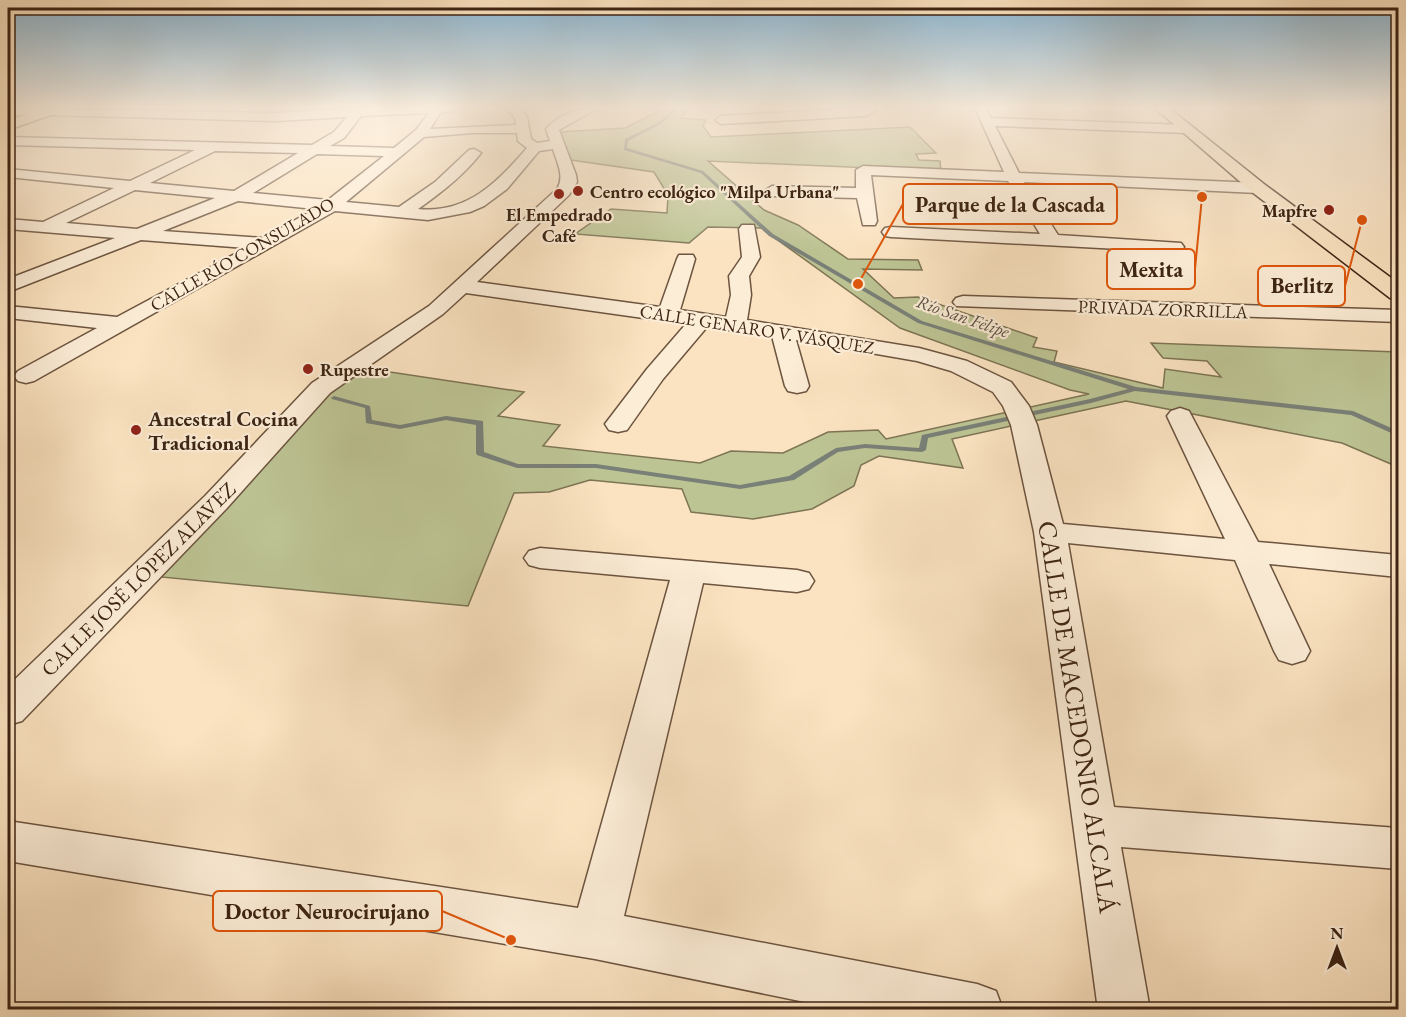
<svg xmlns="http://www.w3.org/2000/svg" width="1406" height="1017" font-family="'EB Garamond',serif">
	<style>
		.green { fill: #bdc494; stroke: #7d7454; stroke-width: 1.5 }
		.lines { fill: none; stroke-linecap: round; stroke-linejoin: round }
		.stream { fill: #798078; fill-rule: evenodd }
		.minor-casing { stroke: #6c543f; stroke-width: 3 }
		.major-casing { stroke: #3d2414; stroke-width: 3 }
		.minor { fill: #fcedd7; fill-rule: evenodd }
		.major { fill: #fbe3c1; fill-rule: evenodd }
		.poi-dot { fill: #8f2418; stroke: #fcedd7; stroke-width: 2 }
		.labels { text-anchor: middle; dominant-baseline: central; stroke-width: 4.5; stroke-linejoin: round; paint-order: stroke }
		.far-poi-label { font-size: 18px; font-weight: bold; fill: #3d2414; stroke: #fcedd7; text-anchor: start }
		.far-street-label { font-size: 18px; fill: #3d2414; stroke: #fcedd7 }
		.far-water-label { font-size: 18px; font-style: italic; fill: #5b5246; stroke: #fcedd7 }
		.poi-label { font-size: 21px; font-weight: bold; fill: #3d2414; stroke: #fcedd7; text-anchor: start }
		.street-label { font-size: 21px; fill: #3d2414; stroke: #fcedd7 }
		.near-street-label { font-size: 26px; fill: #3d2414; stroke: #fcedd7 }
		.leader { fill: none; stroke: #df560c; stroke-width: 2 }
		.callout-dot { fill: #df560c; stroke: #fcedd7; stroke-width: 2 }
		.callout { fill: #fcedd7; stroke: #df560c; stroke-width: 2 }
		.callout-label { font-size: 22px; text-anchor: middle; font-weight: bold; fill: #3d2414 }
	</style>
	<rect width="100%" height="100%" fill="#fbe3c1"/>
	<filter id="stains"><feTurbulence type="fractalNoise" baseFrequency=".00333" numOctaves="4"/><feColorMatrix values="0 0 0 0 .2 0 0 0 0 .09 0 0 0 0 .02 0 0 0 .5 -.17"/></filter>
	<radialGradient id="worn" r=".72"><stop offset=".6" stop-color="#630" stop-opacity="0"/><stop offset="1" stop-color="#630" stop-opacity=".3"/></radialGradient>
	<!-- green -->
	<path class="green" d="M 665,108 L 689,108 L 681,118 L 706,120 L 703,126 L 711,137 L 910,127 L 936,153 L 916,154 L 919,160 L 940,161 L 941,171 L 708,161 L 764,210 L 798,225 L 848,259 L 918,260 L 922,270 L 863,269 L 894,298 L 918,297 L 1037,338 L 1033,347 L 1057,351 L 1054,362 L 1163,388 L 1165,369 L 1221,377 L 1207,361 L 1163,358 L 1151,343 L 1398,352 L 1398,467 L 1342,443 L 1126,401 L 952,439 L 963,468 L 879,456 L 861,465 L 854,486 L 812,509 L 753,519 L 691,512 L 682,489 L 590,480 L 549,492 L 514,493 L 468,606 L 161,577 L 317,396 L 370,369 L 524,392 L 498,416 L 560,425 L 543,446 L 700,463 L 731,451 L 783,453 L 828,432 L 878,430 L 886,439 L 1089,394 L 1070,390 L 900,328 L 761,228 L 708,227 L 689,243 L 575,234 L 611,209 L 667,213 L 668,195 L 654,172 L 571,160 L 560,132 L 625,128 Z"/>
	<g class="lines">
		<!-- stream -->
		<path class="stream" d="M 676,108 L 680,108 L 661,124 L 628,141 L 627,148 L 703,171 L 773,234 L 922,321 L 1136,387 L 1353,411 L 1398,431 L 1398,436 L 1351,415 L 1135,391 L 1091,403 L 928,438 L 926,450 L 922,452 L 865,448 L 838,452 L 794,480 L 740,489 L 596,468 L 517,468 L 477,455 L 476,453 L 476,425 L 446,420 L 400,429 L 366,423 L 365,408 L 332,399 L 331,398 L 334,396 L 370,406 L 372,420 L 400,425 L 446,416 L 483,421 L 484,452 L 518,464 L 596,464 L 740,485 L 789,476 L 836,448 L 865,444 L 919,448 L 922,435 L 1090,399 L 1128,389 L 918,323 L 769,236 L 701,173 L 624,150 L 625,139 L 659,122 Z"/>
		<defs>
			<path id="minor" d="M 8,108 L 276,113 L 355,108 L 456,108 L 454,111 L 441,112 L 430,129 L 516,125 L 515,118 L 506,108 L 519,108 L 527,117 L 531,139 L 537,143 L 550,141 L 546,129 C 558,114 579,108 598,108 L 559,130 L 576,175 L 577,182 L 569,195 L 477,282 L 660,307 L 677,259 L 679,255 L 693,255 L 695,259 L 680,310 L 726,317 L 731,295 L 729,276 L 742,257 L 739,229 L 742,225 L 754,225 L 760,257 L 749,276 L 751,295 L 747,320 L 919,348 L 967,361 L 1011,382 L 1029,406 L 1037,425 L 1063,524 L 1225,539 L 1167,416 L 1171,411 L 1180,408 L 1189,411 L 1258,542 L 1398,555 L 1398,577 L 1269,564 L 1310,651 L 1305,660 L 1292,664 L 1279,660 L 1274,651 L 1235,560 L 1068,543 L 1114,807 L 1398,828 L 1398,869 L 1121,847 L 1150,1010 L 1098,1010 L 1034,532 L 1011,425 L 1003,406 L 993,392 L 951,371 L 917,361 L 796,340 L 809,386 L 806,391 L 797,393 L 788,391 L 785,386 L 772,336 L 707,327 L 663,379 L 627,430 L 618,432 L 609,430 L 605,424 L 647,369 L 686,324 L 466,293 L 443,314 L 330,393 L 227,508 L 22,721 L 8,725 L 8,686 L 205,496 L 312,383 L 429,306 L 557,189 C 565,176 557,163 553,149 L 539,151 L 507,189 L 484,206 L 470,212 L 428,220 L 335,211 L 34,381 L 26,383 L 18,381 L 14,376 L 18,371 L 97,328 L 8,318 L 8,306 L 117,317 L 246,248 L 141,240 L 8,292 L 8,279 L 115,238 L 8,229 L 8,219 L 43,222 L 114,188 L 8,177 L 8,169 L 130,181 L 195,150 L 8,145 L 8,137 L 312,145 L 334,132 L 347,117 L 276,121 L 8,114 ZM 429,113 L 416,130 L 394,148 L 330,146 L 344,138 L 361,116 ZM 472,133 L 517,133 L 518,141 L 527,148 C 498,182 467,214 418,209 C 441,193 464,175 481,153 L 474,149 L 469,150 L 435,182 L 399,207 L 346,202 L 424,137 ZM 215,151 L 298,153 L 234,191 L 150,183 ZM 317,154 L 384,156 L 328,200 L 253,193 ZM 135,190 L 215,198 L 137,229 L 66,223 ZM 238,201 L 315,209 L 263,238 L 163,231 Z
				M 864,108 L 877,108 L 867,116 L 721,124 L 715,120 L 721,116 Z
				M 975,108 L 985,108 L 991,118 L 1186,125 L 1192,129 L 1186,133 L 995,126 L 1019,173 L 1258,183 L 1266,188 L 1258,193 L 1024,182 L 1058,235 L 1181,243 L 1184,247 L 1181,251 L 1175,252 L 891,237 L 885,236 L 882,232 L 885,228 L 891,227 L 1040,234 L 1008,181 L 871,175 L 877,221 L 875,225 L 863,225 L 857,198 L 772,196 L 764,191 L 772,186 L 856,188 L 856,170 L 863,166 L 1004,172 Z
				M 1384,108 L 1398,108 L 1398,115 Z
				M 963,296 L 1398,310 L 1398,322 L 956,306 L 953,302 L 956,298 Z
				M 540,548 L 797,570 L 809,573 L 814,581 L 809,589 L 797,592 L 703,583 L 624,916 L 977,984 L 996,991 L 1003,1010 L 844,1010 L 595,959 L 8,861 L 8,821 L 578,908 L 670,580 L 540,568 L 529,565 L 524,558 L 529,551 Z"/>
			<path id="major" d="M 45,108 L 64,108 L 62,111 L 8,130 L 8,121 Z
				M 1155,108 L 1169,108 L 1264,184 L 1398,283 L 1398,300 L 1390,298 L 1252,192 Z"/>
		</defs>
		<!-- minor casing -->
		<use href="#minor" class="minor-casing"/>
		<!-- major casing -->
		<use href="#major" class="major-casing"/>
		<!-- minor -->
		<use href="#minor" class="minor"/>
		<!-- major -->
		<use href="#major" class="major"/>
	</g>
	<!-- sky -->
	<linearGradient id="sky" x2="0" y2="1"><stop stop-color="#8bb8d6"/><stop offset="0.43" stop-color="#fdf2e3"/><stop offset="1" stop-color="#fdf2e3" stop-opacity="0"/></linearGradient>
	<rect width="1406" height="250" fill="url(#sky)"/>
	<!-- markers -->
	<g class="poi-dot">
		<circle cx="578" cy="191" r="6"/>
		<circle cx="559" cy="194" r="6"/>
		<circle cx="1329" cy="210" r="6"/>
		<circle cx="308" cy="369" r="6"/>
		<circle cx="136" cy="430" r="6"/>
	</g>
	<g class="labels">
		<!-- far-poi labels -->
		<g class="far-poi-label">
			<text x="590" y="191">Centro ecológico "Milpa Urbana"</text>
			<text x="1317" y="210" text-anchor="end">Mapfre</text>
			<text x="559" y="214" text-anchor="middle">El Empedrado<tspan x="559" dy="21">Café</tspan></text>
			<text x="320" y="369">Rupestre</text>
		</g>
		<!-- far-street labels -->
		<g class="far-street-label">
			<text transform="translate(242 254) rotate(-30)">CALLE RÍO CONSULADO</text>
			<text transform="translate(1163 309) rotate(2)">PRIVADA ZORRILLA</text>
			<text transform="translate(757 329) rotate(9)">CALLE GENARO V. VÁSQUEZ</text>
		</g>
		<!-- far-water labels -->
		<g class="far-water-label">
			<text transform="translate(963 316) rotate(19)">Río San Felipe</text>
		</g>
		<!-- poi labels -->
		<g class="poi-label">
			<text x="148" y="418">Ancestral Cocina<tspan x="148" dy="24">Tradicional</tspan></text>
		</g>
		<!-- street labels -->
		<g class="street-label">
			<text transform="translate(138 579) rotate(-45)">CALLE JOSÉ LÓPEZ ALAVEZ</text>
		</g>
		<!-- near-street labels -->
		<g class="near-street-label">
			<text transform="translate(1078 717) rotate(81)">CALLE DE MACEDONIO ALCALÁ</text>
		</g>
	</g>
	<!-- callouts -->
	<path class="leader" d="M858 284L903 204M1202 197L1195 269M1362 220L1345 286M511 940L442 911"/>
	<g class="callout-dot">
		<circle cx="858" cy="284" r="6"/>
		<circle cx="1202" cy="197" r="6"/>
		<circle cx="1362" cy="220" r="6"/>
		<circle cx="511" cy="940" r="6"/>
	</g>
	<g class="callout">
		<rect x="903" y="184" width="214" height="40" rx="6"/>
		<rect x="1107" y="249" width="88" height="40" rx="6"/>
		<rect x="1258" y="266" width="87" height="40" rx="6"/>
		<rect x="213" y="891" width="229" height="40" rx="6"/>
	</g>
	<g class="callout-label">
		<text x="1010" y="212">Parque de la Cascada</text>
		<text x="1151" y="277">Mexita</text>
		<text x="1302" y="293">Berlitz</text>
		<text x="327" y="919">Doctor Neurocirujano</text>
	</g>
	<!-- margin -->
	<rect width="1406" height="1017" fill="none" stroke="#fbe3c1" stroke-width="30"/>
	<rect x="9" y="9" width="1388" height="999" fill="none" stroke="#3d2414" stroke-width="3"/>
	<rect x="15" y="15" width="1376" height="987" fill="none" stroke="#3d2414" stroke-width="1.5"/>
	<!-- north arrow -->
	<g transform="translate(1337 948)" stroke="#fcedd7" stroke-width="4.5" paint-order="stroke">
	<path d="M0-4.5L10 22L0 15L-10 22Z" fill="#3d2414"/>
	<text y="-9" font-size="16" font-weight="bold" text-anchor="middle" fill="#3d2414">N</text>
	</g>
	<rect width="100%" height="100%" filter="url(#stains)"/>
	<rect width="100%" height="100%" fill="url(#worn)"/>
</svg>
